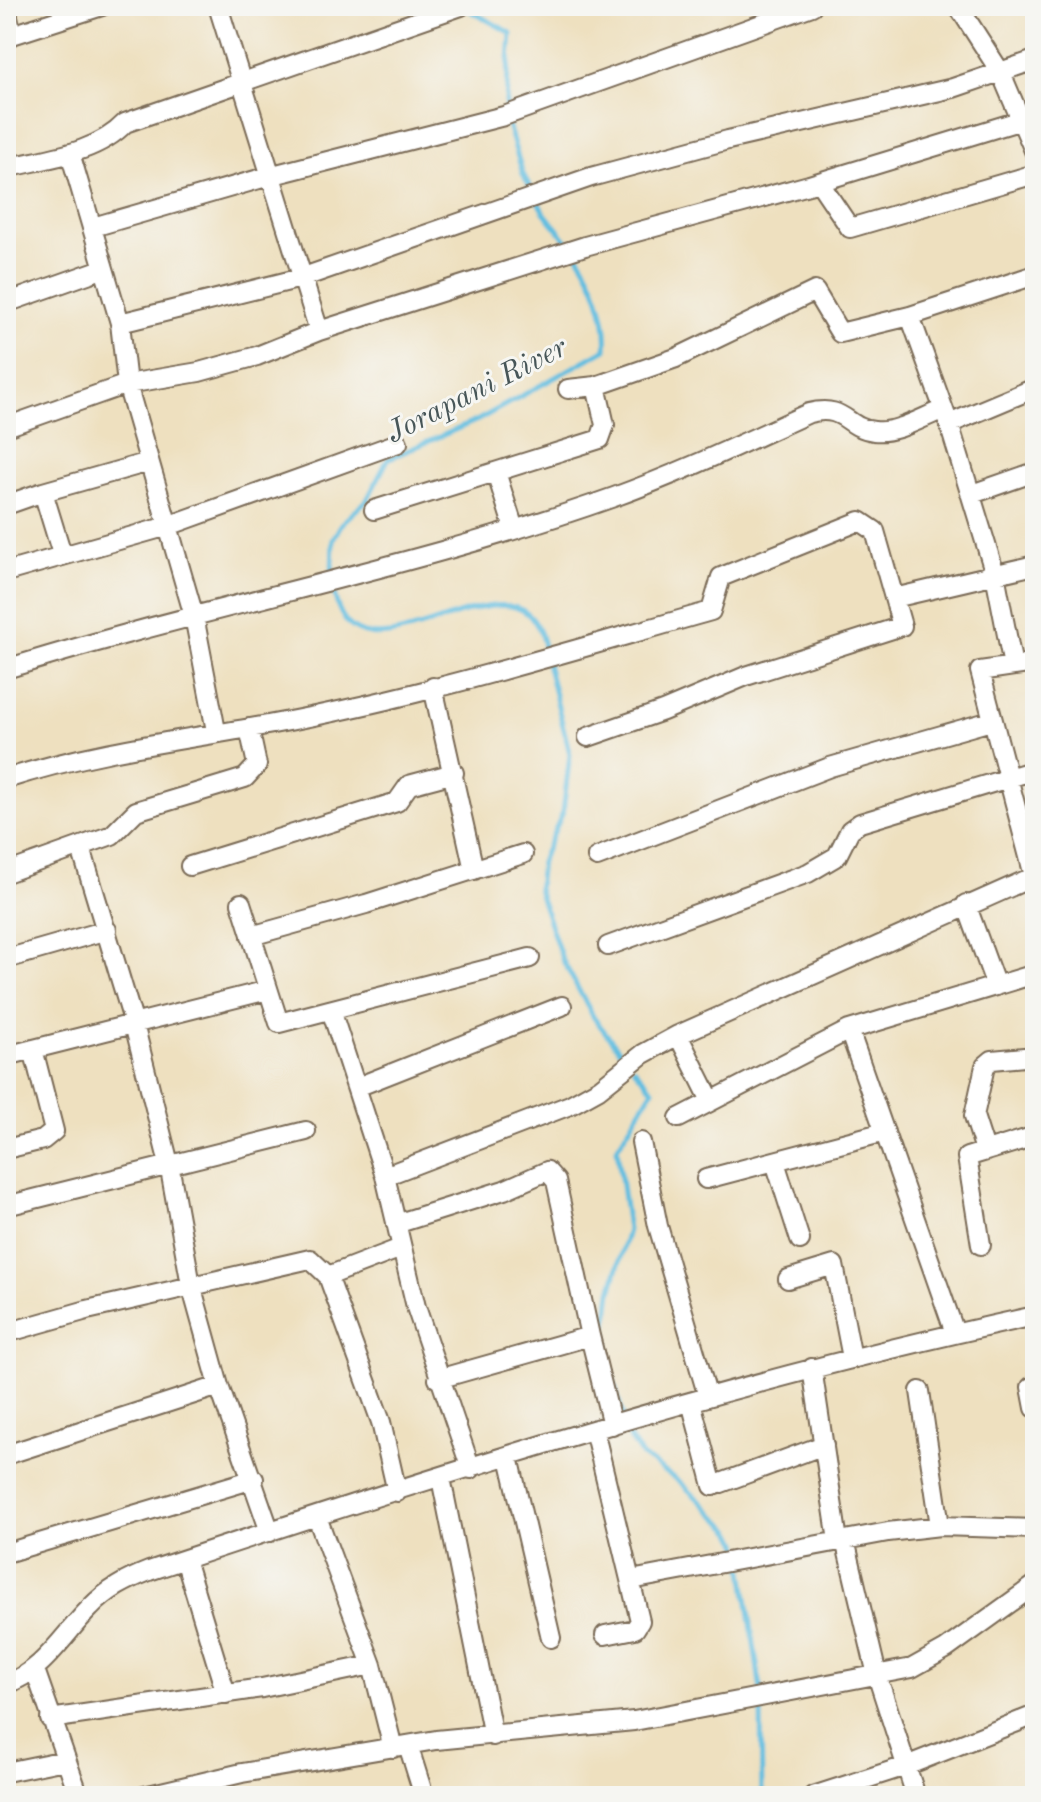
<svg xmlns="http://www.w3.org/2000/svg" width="1041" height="1802" font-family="'Old Standard TT',serif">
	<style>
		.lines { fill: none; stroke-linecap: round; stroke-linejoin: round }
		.stream { stroke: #62bee0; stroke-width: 5 }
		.minor-casing { stroke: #7a6a56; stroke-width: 22 }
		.minor { stroke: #fff; stroke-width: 18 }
		.labels { text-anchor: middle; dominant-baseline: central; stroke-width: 6; stroke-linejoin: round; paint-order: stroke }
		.water-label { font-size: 30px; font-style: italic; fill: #475658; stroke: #f6f6f2 }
	</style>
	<rect width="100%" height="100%" fill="#f6f6f2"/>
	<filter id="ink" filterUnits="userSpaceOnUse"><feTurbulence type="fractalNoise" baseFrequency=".0125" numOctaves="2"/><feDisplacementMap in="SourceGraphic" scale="16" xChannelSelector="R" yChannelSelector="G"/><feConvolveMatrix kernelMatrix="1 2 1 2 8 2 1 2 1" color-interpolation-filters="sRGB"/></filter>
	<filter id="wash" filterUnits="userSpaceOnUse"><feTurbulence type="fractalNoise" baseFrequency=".006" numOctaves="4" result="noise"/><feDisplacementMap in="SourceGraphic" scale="32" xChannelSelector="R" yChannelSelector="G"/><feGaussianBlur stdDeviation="1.8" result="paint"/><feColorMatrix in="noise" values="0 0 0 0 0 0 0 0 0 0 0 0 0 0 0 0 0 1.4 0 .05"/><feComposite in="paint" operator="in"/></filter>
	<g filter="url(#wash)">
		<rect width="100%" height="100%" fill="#eee0bf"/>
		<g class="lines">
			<!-- stream -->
			<path class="stream" d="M 463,7 L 511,33 L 505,115 L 523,174 L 543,211 L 571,246
				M 332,576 L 333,539 L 342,523 L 367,500 L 388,459 L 478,420 L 606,349 C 609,319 594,277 577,254
				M 333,586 C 351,720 528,521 545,653
				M 547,663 L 570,754 L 563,812 L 541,861 L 538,889 L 562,959 L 594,1018 L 627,1060
				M 634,1068 L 653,1089 L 617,1148 L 628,1230 L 611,1292 L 606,1331 L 609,1365 L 629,1437 L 642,1456 L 680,1482 L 732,1531 L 739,1543 L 761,1691
				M 761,1701 L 762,1796"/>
		</g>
	</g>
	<g filter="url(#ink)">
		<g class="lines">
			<defs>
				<path id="minor" d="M 218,6 L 319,331
					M 958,6 L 1001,73 L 1035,153
					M 6,7 L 12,35
					M 6,37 L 102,6
					M 70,153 L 120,323 L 127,384 L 194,616 L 216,731
					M 6,168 C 46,158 96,154 125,123 L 461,6
					M 819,182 L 850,228 L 1035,174
					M 93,227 L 273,175 L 504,116 L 812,6
					M 6,303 L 102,269
					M 910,316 L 949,424 L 995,574 L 1013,666
					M 120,323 L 301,278 L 591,177 L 728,140 L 953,88 L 1035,60
					M 568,389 L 596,386
					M 949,424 L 1035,388
					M 6,427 L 127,384 L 199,372 L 257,356 L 319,331 L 585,246 L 809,185 L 1022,120
					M 496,472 L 514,529
					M 43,492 L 149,462
					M 972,494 L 1035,472
					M 6,505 L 43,492 L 62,554
					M 374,510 L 600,439 L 605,425 L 596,386 L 676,358 L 815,291 L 840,333 L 910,316 L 1035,275
					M 6,572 L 168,526 L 398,443
					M 894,598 L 1035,565
					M 6,669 C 207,606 415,568 614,497 C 681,473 745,442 809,413 C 846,404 845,428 874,431 C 896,434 923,417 942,410
					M 433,687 L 474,870
					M 6,779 C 86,753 167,742 250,728 C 402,703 562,653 711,611 L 721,577 L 860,521 L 875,531 L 902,626 L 746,676 L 663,711 L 588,737
					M 81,848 L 134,1024 L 169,1164 L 191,1285 L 219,1386
					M 597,857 L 830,767 L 991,721
					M 190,866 L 397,802 L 409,785 L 454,773
					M 6,873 L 112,835 L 136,811 L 245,778 L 257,765 L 249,728
					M 1034,876 L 980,671 L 1035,663
					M 241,903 L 279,1023 L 530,958
					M 966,904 L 996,986
					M 251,936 L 366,904 L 523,854
					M 608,946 L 808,873 L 837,856 L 850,830 L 860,823 L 1035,770
					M 6,959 L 107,930
					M 331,1010 L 385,1176 L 416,1307 L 471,1469
					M 849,1030 L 955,1333
					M 678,1035 L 711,1101
					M 6,1056 L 268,990
					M 357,1087 L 562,1006
					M 679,1118 L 849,1030 L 1035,974
					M 641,1142 L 658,1226 L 708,1397
					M 6,1149 L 43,1140 L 54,1131 L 33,1049
					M 985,1150 L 974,1116 L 985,1066 L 992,1060 L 1035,1056
					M 775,1162 L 800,1240
					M 385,1176 L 570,1105 L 599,1089 L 643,1054 L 678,1035 L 1035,876
					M 706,1179 L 885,1132
					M 6,1206 L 306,1131
					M 396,1224 L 504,1190 L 547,1171 L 556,1181 L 590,1336
					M 981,1245 L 967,1157 L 1035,1136
					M 328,1276 L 381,1422 L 397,1492
					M 788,1279 L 834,1265 L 852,1358
					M 6,1333 L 87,1310 L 310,1259 L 328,1276 L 401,1248
					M 812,1368 L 838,1541
					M 438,1379 L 590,1336 L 612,1425
					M 1031,1387 L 1035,1408
					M 920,1391 L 940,1526
					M 691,1402 L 713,1486 L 824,1445
					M 594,1430 L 640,1621 L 635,1629 L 605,1635
					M 6,1455 L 219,1386 L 270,1532
					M 509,1457 L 551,1638
					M 441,1478 L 493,1736
					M 317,1517 L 372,1665 L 393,1748
					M 845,1540 L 877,1675 L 916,1796
					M 6,1553 L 254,1479
					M 185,1559 L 226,1694
					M 631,1580 L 888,1532 L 940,1526 L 1035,1529
					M 35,1670 L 79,1796
					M 6,1684 C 44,1671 62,1636 90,1608 C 107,1590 126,1580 149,1571 C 440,1474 735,1380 1035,1316
					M 50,1719 L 262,1688 L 372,1665
					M 408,1745 L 424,1796
					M 6,1772 L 65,1760
					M 144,1796 L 242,1773 L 436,1740 L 634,1721 L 912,1668 L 946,1649 L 1035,1585
					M 813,1796 L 906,1766 L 1035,1715"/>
			</defs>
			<!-- minor casing -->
			<use href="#minor" class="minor-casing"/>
			<!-- minor -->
			<use href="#minor" class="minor"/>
		</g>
	</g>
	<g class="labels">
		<!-- water labels -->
		<g class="water-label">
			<text transform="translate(477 391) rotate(-27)">Jorapani River</text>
		</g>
	</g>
	<!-- margin -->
	<rect width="1041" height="1802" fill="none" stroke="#f6f6f2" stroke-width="32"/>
</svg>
